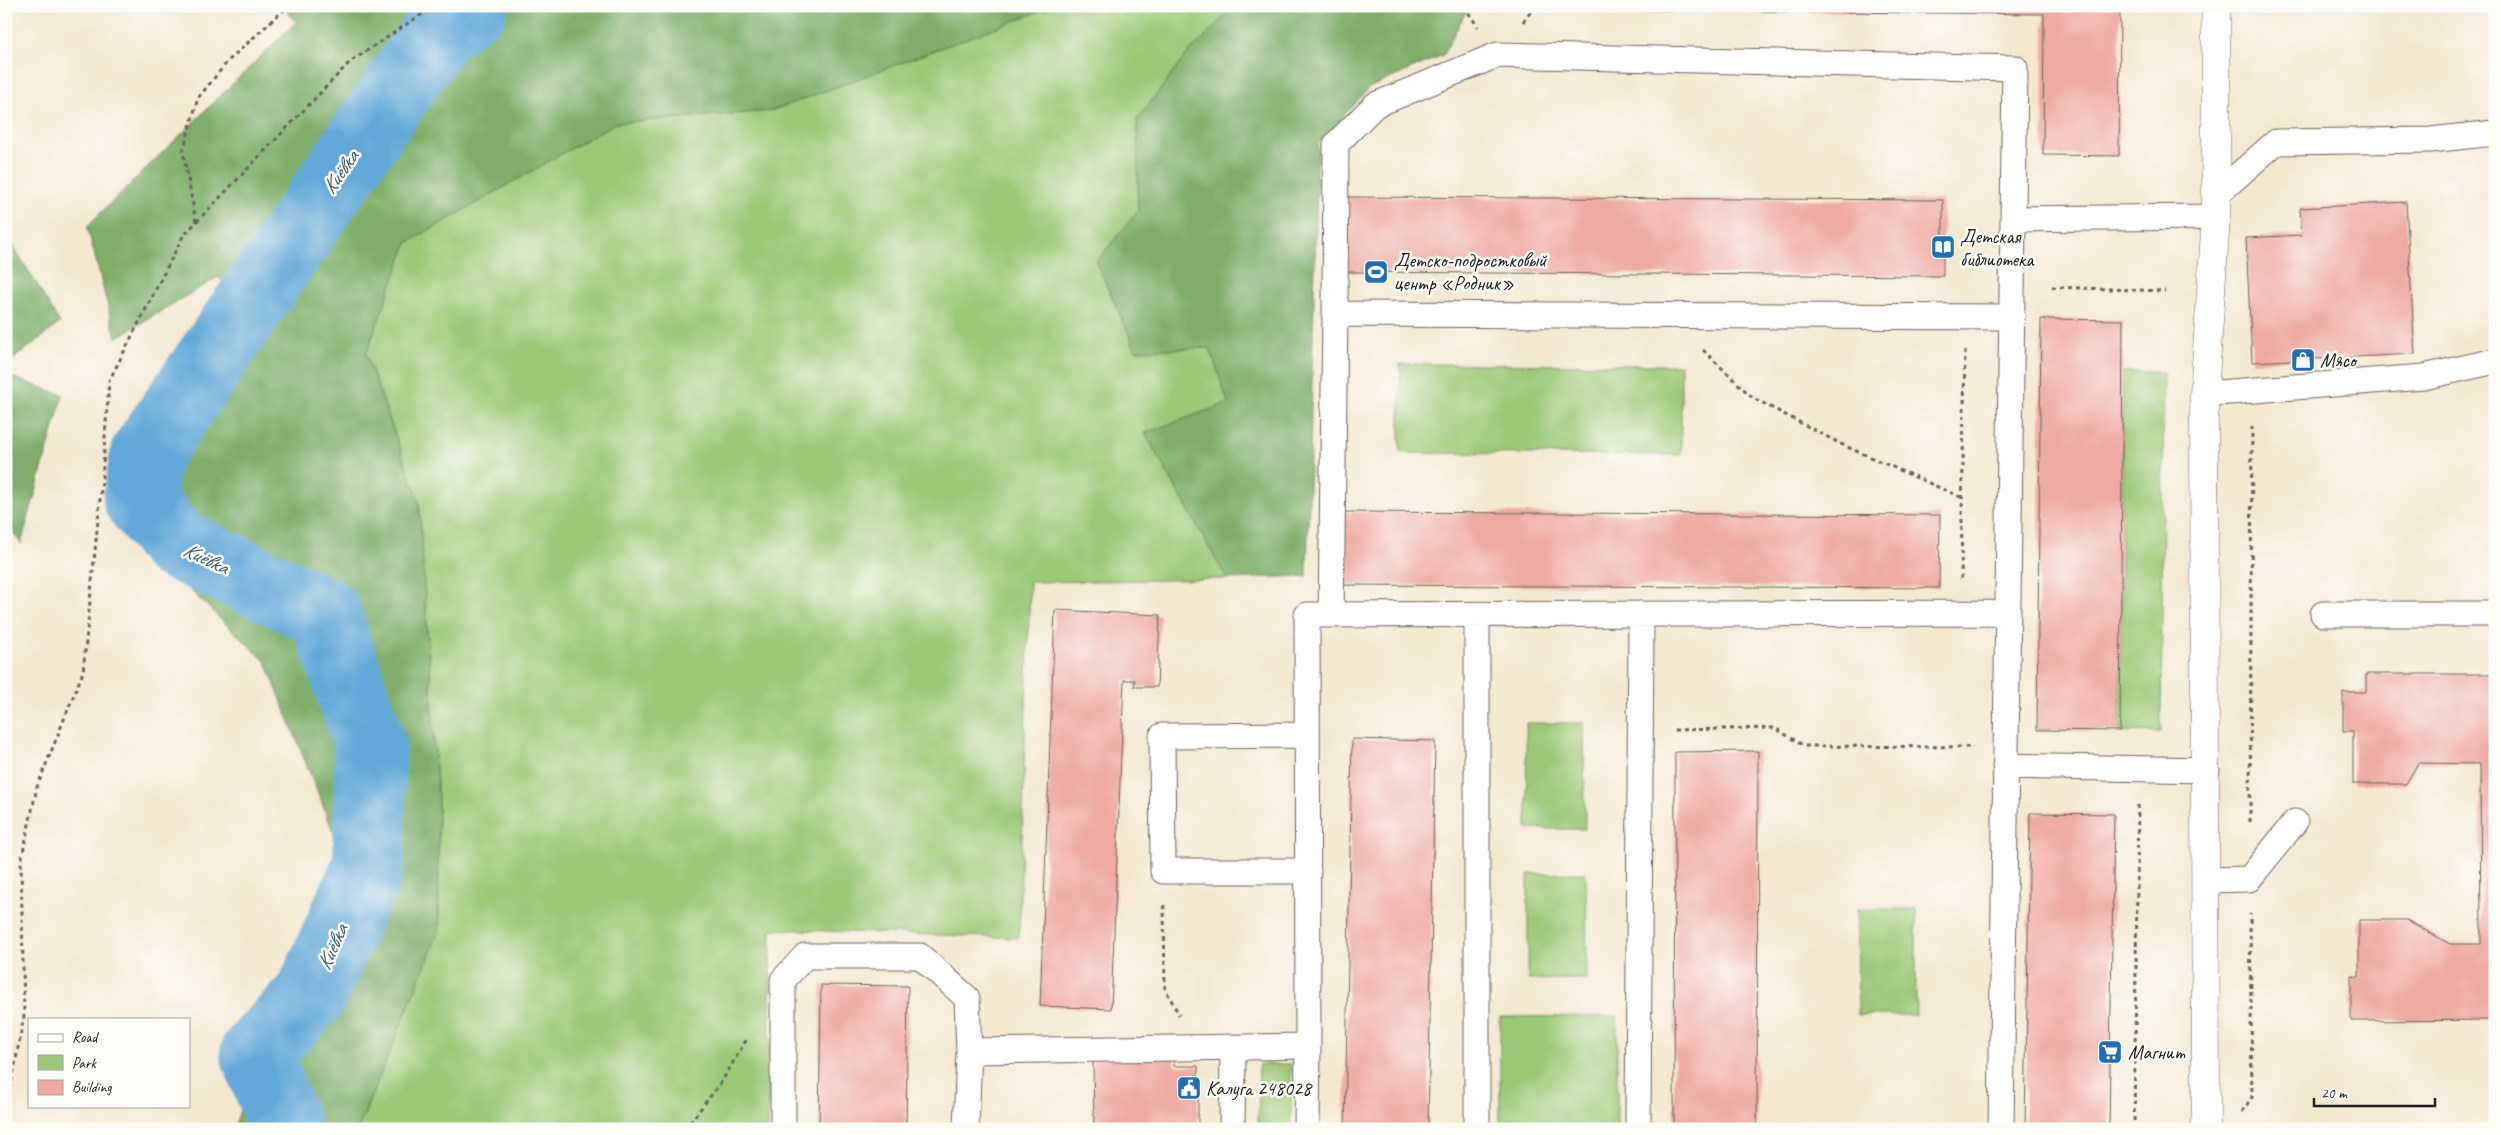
<svg xmlns="http://www.w3.org/2000/svg" width="2501" height="1135" font-family="Caveat,sans-serif">
	<style>
		.green { fill: #9cc977; stroke: #5c724a }
		.forest { fill: #7dad68; stroke: #4c6442 }
		.lines { fill: none; stroke-linecap: round; stroke-linejoin: round }
		.river { stroke: #62a8d8; stroke-width: 72 }
		.building { fill: #eeaaa3 }
		.lane-casing { stroke: #68635b; stroke-width: 27 }
		.street-casing { stroke: #68635b; stroke-width: 29 }
		.path { stroke: #68635b; stroke-width: 3; stroke-dasharray: 4 4; stroke-linecap: butt }
		.lane { stroke: #fff; stroke-width: 25 }
		.street { stroke: #fff; stroke-width: 28 }
		.labels { text-anchor: middle; dominant-baseline: central; stroke-width: 5; stroke-linejoin: round; paint-order: stroke }
		.poi-label { font-size: 20px; fill: #1c1c1c; stroke: #fdfcf7; text-anchor: start }
		.water-label { font-size: 21px; font-style: italic; fill: #3c5b71; stroke: #fdfcf7 }
	</style>
	<rect width="100%" height="100%" fill="#fdfcf7"/>
	<filter id="ink" filterUnits="userSpaceOnUse"><feTurbulence type="fractalNoise" baseFrequency=".02" numOctaves="2"/><feDisplacementMap in="SourceGraphic" scale="10" xChannelSelector="R" yChannelSelector="G"/><feConvolveMatrix kernelMatrix="1 2 1 2 8 2 1 2 1" color-interpolation-filters="sRGB"/></filter>
	<filter id="wash" filterUnits="userSpaceOnUse"><feTurbulence type="fractalNoise" baseFrequency=".0096" numOctaves="4" result="noise"/><feDisplacementMap in="SourceGraphic" scale="20" xChannelSelector="R" yChannelSelector="G"/><feGaussianBlur stdDeviation="1.12" result="paint"/><feColorMatrix in="noise" values="0 0 0 0 0 0 0 0 0 0 0 0 0 0 0 0 0 1.4 0 .05"/><feComposite in="paint" operator="in"/></filter>
	<g filter="url(#wash)">
		<rect width="100%" height="100%" fill="#f4e8d0"/>
		<!-- green -->
		<path class="green" d="M 1054,6 L 1235,6 L 1187,54 L 1137,120 L 1138,211 L 1096,262 L 1136,350 L 1210,348 L 1228,403 L 1145,433 L 1227,579 L 1030,582 L 1019,938 L 771,929 L 768,1129 L 358,1129 L 439,932 L 438,800 L 419,501 L 366,354 L 407,243 L 615,123 L 771,111 Z
			M 1400,364 L 1681,365 L 1681,455 L 1400,453 Z
			M 2123,372 L 2164,372 L 2161,732 L 2120,731 Z
			M 1526,723 L 1584,723 L 1585,829 L 1527,829 Z
			M 1586,873 L 1587,979 L 1528,980 L 1528,874 Z
			M 1857,909 L 1916,909 L 1916,1015 L 1858,1015 Z
			M 1617,1016 L 1617,1129 L 1500,1129 L 1500,1017 Z
			M 1259,1064 L 1291,1064 L 1291,1129 L 1258,1129 Z"/>
		<!-- forest -->
		<path class="forest" d="M 282,6 L 1054,6 L 771,111 L 615,123 L 407,243 L 366,354 L 419,501 L 438,800 L 439,932 L 358,1129 L 233,1129 L 340,849 L 266,662 L 126,529 L 249,304 L 218,277 L 116,338 L 87,226 L 296,22 Z
			M 1235,6 L 1469,6 L 1443,55 L 1369,88 L 1318,144 L 1307,576 L 1227,579 L 1145,433 L 1228,403 L 1210,348 L 1136,350 L 1096,262 L 1138,211 L 1137,120 L 1187,54 Z
			M 6,233 L 60,323 L 6,365 Z
			M 6,375 L 63,395 L 21,544 L 6,522 Z"/>
		<g class="lines">
			<!-- river -->
			<path class="river" d="M 286,1129 L 256,1053 L 311,995 L 369,864 L 370,744 L 325,613 L 174,543 L 139,499 L 146,454 L 439,29 L 472,6"/>
		</g>
		<g id="blocks">
			<!-- building -->
			<path class="building" d="M 1604,6 L 2120,6 L 2119,156 L 2043,155 L 2044,14 L 1604,10 Z
				M 1345,197 L 1943,200 L 1943,276 L 1345,272 Z
				M 2406,202 L 2415,354 L 2252,362 L 2246,238 L 2302,235 L 2300,208 Z
				M 2041,319 L 2123,320 L 2120,731 L 2037,730 Z
				M 1342,512 L 1940,515 L 1939,588 L 1342,585 Z
				M 1055,610 L 1160,615 L 1157,687 L 1134,687 L 1135,680 L 1124,680 L 1111,1009 L 1040,1006 Z
				M 2366,674 L 2495,674 L 2495,1020 L 2351,1021 L 2351,976 L 2359,977 L 2359,920 L 2407,920 L 2450,944 L 2481,944 L 2480,764 L 2418,763 L 2406,784 L 2353,784 L 2353,731 L 2343,731 L 2343,692 L 2366,692 Z
				M 1352,739 L 1435,741 L 1428,1129 L 1345,1129 Z
				M 1758,751 L 1757,1129 L 1674,1129 L 1675,752 Z
				M 2030,813 L 2114,814 L 2109,1129 L 2025,1129 Z
				M 821,985 L 908,986 L 906,1129 L 819,1129 Z
				M 1174,1057 L 1174,1066 L 1198,1066 L 1198,1129 L 1094,1129 L 1093,1058 Z"/>
		</g>
	</g>
	<g filter="url(#ink)">
		<use href="#blocks" fill-opacity="0" stroke="#68635b" stroke-width="1"/>
		<g class="lines">
			<defs>
				<path id="lane" d="M 2216,195 L 2276,142 L 2430,140 L 2495,133
					M 2013,219 L 2216,217
					M 2204,394 L 2424,377 L 2495,361
					M 2323,614 L 2495,614
					M 1331,615 L 1335,314
					M 1477,615 L 1477,1129
					M 1307,735 L 1162,736 L 1163,871 L 1308,871
					M 2005,766 L 2207,770
					M 2207,880 L 2249,879 L 2295,822
					M 1308,1046 L 1307,615 L 2008,613
					M 783,1129 L 783,980 L 805,956 L 920,956 L 967,998 L 969,1051
					M 966,1129 L 969,1051 L 1308,1046 L 1307,1129
					M 1232,1129 L 1233,1048
					M 1638,1129 L 1641,614
					M 2001,1129 L 2015,68 L 1497,55 L 1375,105 L 1336,144 L 1335,314 L 2012,317"/>
				<path id="street" d="M 2206,1129 L 2204,394 L 2216,217 L 2216,6"/>
			</defs>
			<!-- lane casing -->
			<use href="#lane" class="lane-casing"/>
			<!-- street casing -->
			<use href="#street" class="street-casing"/>
			<!-- path -->
			<path class="path" d="M 1464,6 L 1478,27
				M 1523,22 L 1535,6
				M 196,222 L 183,151 L 198,98 L 228,61 L 288,6
				M 2052,287 L 2165,291
				M 1703,350 L 1753,398 L 1845,446 L 1963,498
				M 1961,579 L 1965,350
				M 1674,730 L 1775,728 L 1804,746 L 1973,747
				M 2250,822 L 2252,424
				M 1164,905 L 1165,988 L 1179,1015
				M 2242,1112 L 2252,1097 L 2250,914
				M 6,1113 L 24,1016 L 21,862 L 37,787 L 83,672 L 102,480 L 109,381 L 183,236 L 350,62 L 434,6
				M 685,1129 L 722,1081 L 748,1037
				M 2134,1129 L 2138,802"/>
			<!-- lane -->
			<use href="#lane" class="lane"/>
			<!-- street -->
			<use href="#street" class="street"/>
		</g>
	</g>
	<!-- icons -->
	<defs>
		<symbol id="library-square" viewBox="-11 -11 22 22"><rect x="-9" y="-9" width="18" height="18" rx="4" fill="#1f6fb2" stroke="#fdfcf7"/><path d="M-6-4Q-3-5.5-.7-3.5V5Q-3 3-6 4ZM6-4Q3-5.5 .7-3.5V5Q3 3 6 4Z" fill="#fff"/></symbol>
		<symbol id="stadium-square" viewBox="-11 -11 22 22"><rect x="-9" y="-9" width="18" height="18" rx="4" fill="#1f6fb2" stroke="#fdfcf7"/><path d="M0-5a6.5 5 0 1 0 0 10a6.5 5 0 1 0 0-10ZM-3.5-1.8h7v3.6h-7Z" fill="#fff"/></symbol>
		<symbol id="shop-square" viewBox="-11 -11 22 22"><rect x="-9" y="-9" width="18" height="18" rx="4" fill="#1f6fb2" stroke="#fdfcf7"/><path d="M-5-2.5h2.3a2.7 3.5 0 0 1 5.4 0H5L5.5 6h-11ZM-1.5-2.5h3a1.5 2.3 0 0 0-3 0Z" fill="#fff"/></symbol>
		<symbol id="supermarket-square" viewBox="-11 -11 22 22"><rect x="-9" y="-9" width="18" height="18" rx="4" fill="#1f6fb2" stroke="#fdfcf7"/><path d="M-6-5.5h2.5l.6 2H6L4.5 2H-2.5L-4.4-4H-6ZM-1.5 3.2a1.3 1.3 0 1 0 .1 0ZM3 3.2a1.3 1.3 0 1 0 .1 0Z" fill="#fff"/></symbol>
		<symbol id="civic-square" viewBox="-11 -11 22 22"><rect x="-9" y="-9" width="18" height="18" rx="4" fill="#1f6fb2" stroke="#fdfcf7"/><path d="M-.6-6.5H3V-4.5H.6V-3L4-1V1h2V6H-6V1h2V-1L-.6-3ZM-1.2 2.5V6h2.4V2.5Z" fill="#fff"/></symbol>
	</defs>
	<g fill-rule="evenodd">
		<use href="#library-square" x="1929" y="233" width="28" height="28"/>
		<use href="#stadium-square" x="1362" y="258" width="28" height="28"/>
		<use href="#shop-square" x="2289" y="346" width="28" height="28"/>
		<use href="#supermarket-square" x="2096" y="1038" width="28" height="28"/>
		<use href="#civic-square" x="1175" y="1074" width="28" height="28"/>
	</g>
	<g class="labels">
		<!-- poi labels -->
		<g class="poi-label">
			<text x="1960" y="236">Детская<tspan x="1960" dy="23">библиотека</tspan></text>
			<text x="1394" y="260">Детско-подростковый<tspan x="1394" dy="23">центр «Родник»</tspan></text>
			<text x="2320" y="360">Мясо</text>
			<text x="2128" y="1052">Магнит</text>
			<text x="1206" y="1088">Калуга 248028</text>
		</g>
		<!-- water labels -->
		<g class="water-label">
			<text transform="translate(340 172) rotate(-55)">Киёвка</text>
			<text transform="translate(206 558) rotate(25)">Киёвка</text>
			<text transform="translate(332 947) rotate(-66)">Киёвка</text>
		</g>
	</g>
	<!-- margin -->
	<rect width="2501" height="1135" fill="none" stroke="#fdfcf7" stroke-width="25"/>
	<!-- legend -->
	<rect x="28" y="1018" width="162" height="90" fill="#fdfcf7" stroke="#a3a29f"/>
	<rect x="38" y="1034" width="25" height="8" fill="#ffffff" stroke="#a3a29f"/>
	<text x="72" y="1042" font-size="15" fill="#1c1c1c">Road</text>
	<rect x="38" y="1055" width="25" height="15" fill="#9cc977" stroke="#a3a29f"/>
	<text x="72" y="1068" font-size="15" fill="#1c1c1c">Park</text>
	<rect x="38" y="1080" width="25" height="15" fill="#eeaaa3" stroke="#a3a29f"/>
	<text x="72" y="1092" font-size="15" fill="#1c1c1c">Building</text>
	<!-- scale -->
	<path d="M2314 1098v8h121v-8" fill="none" stroke="#1c1c1c" stroke-width="2.5"/>
	<text x="2321" y="1098" font-size="15" fill="#1c1c1c" stroke="#fdfcf7" stroke-width="4" paint-order="stroke">20 m</text>
</svg>
